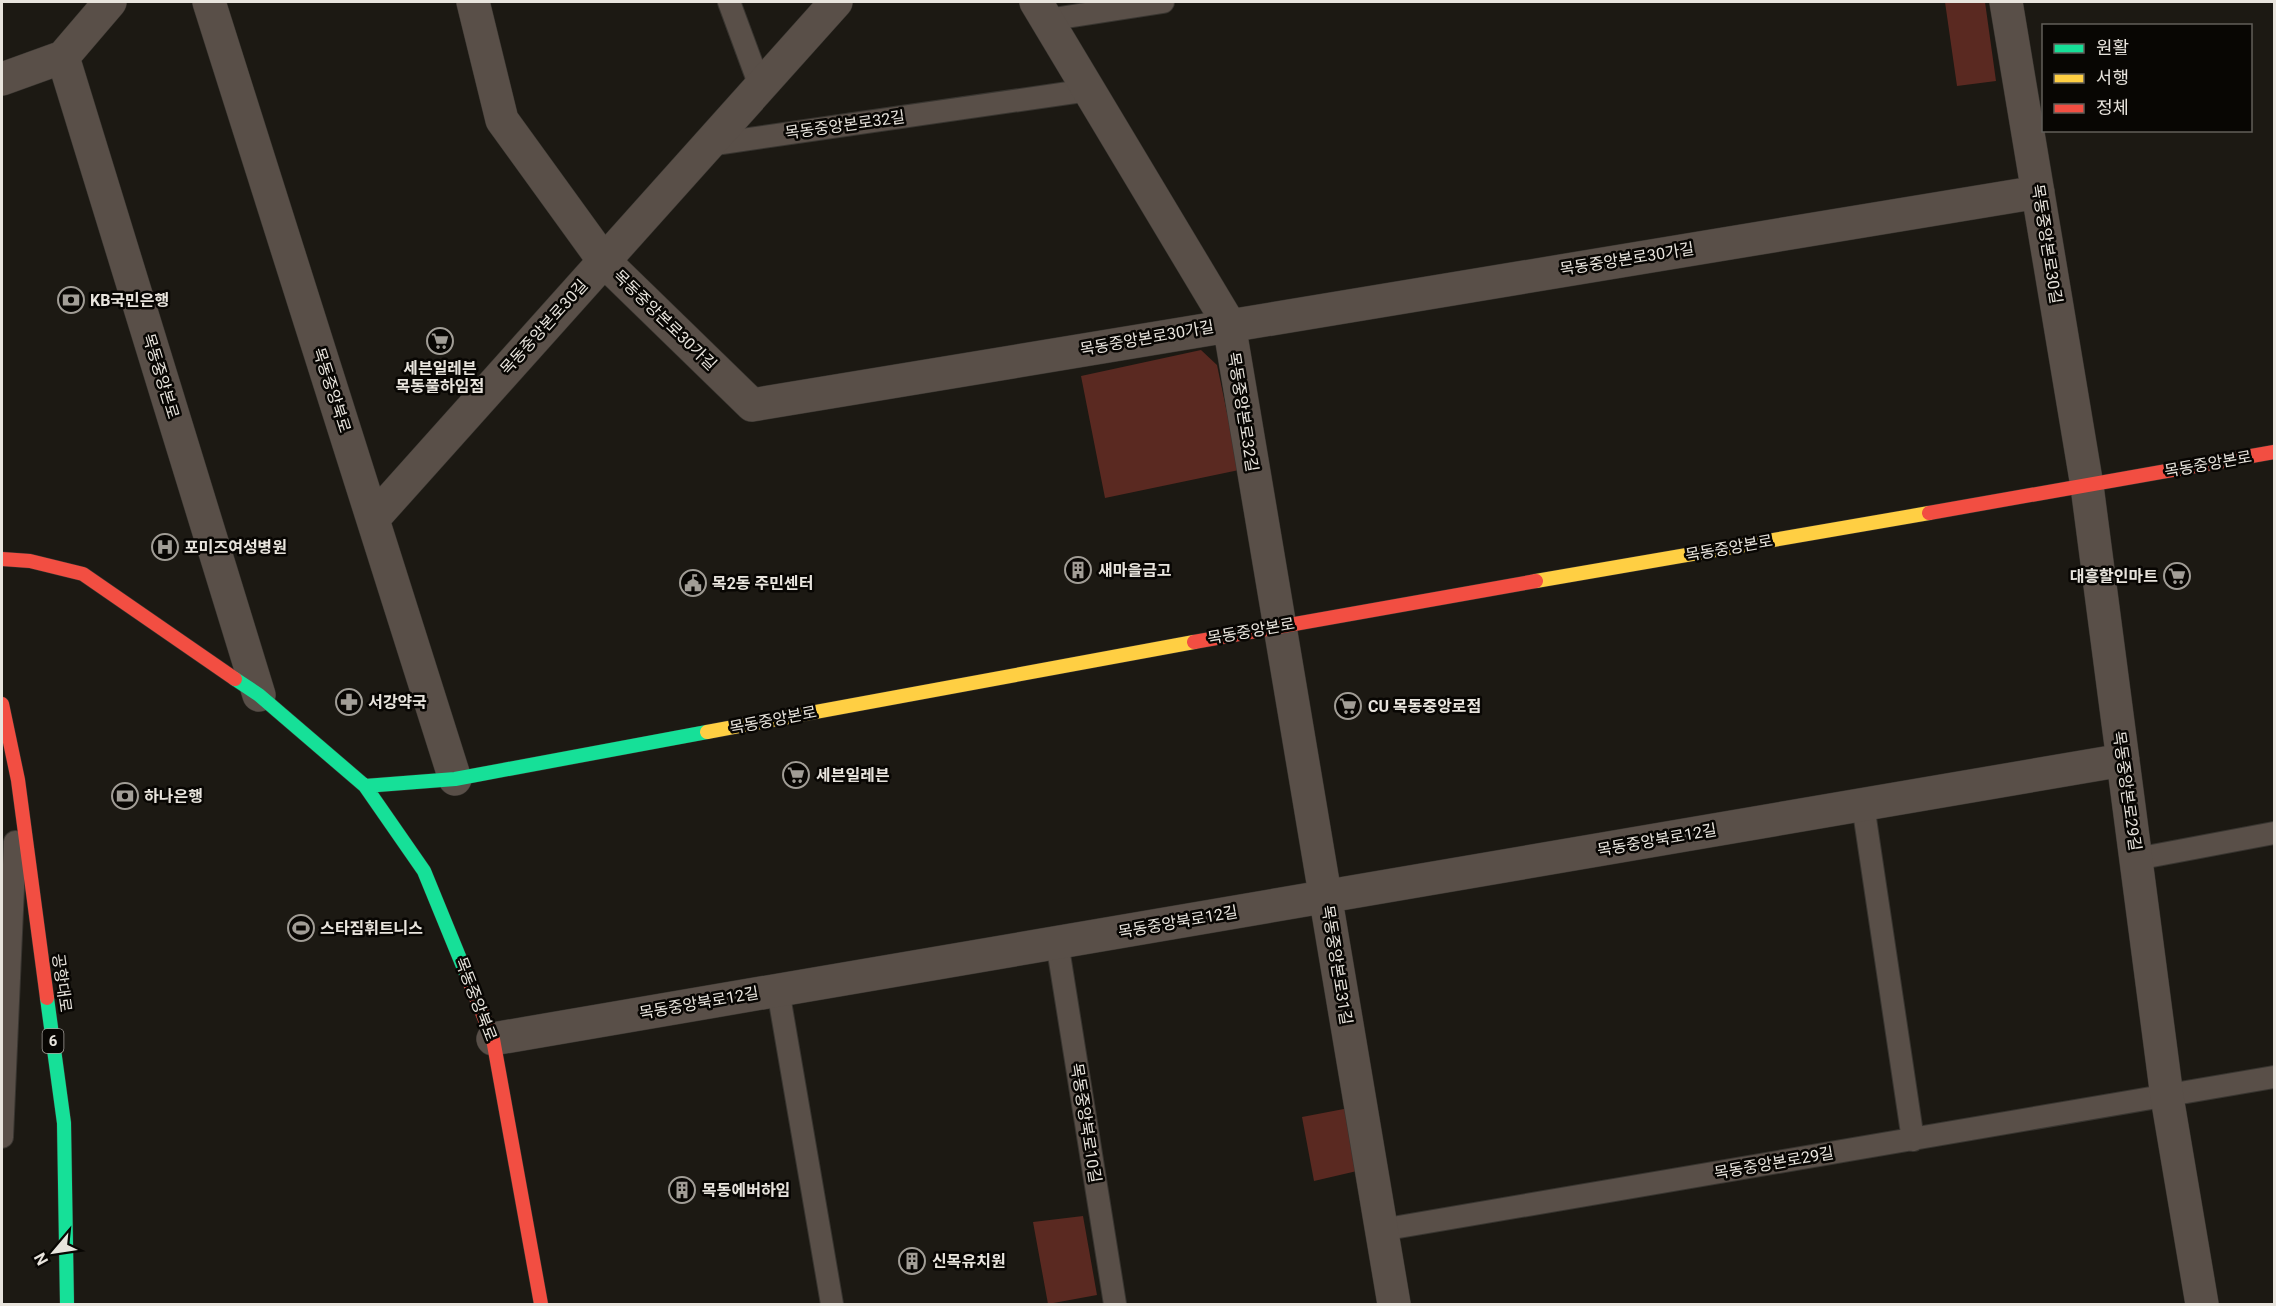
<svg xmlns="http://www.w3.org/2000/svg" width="2276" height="1306" font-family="Roboto,'Noto Sans KR',sans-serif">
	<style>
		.green { fill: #5a2921 }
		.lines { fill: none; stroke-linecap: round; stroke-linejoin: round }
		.lane-casing { stroke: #383530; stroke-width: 24 }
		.street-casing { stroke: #383530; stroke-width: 34 }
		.fast-casing { stroke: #383530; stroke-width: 15 }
		.slow-casing { stroke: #383530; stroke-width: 15 }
		.jam-casing { stroke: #383530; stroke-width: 15 }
		.lane { stroke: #594f48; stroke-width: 22 }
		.street { stroke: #594f48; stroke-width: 33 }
		.fast { stroke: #16e098; stroke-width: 14 }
		.slow { stroke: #ffcf43; stroke-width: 14 }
		.jam { stroke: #f24e42; stroke-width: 14 }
		.labels { text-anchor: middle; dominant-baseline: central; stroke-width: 5; stroke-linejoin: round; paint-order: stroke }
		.shield { fill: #080603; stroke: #a5a19c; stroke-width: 1.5 }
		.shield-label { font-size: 15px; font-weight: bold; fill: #e8e4dd }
		.street-label { font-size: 16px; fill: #e8e4dd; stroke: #080603 }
		.poi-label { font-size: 16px; font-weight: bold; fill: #e8e4dd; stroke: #080603; text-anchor: start }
	</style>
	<rect width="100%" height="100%" fill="#1c1913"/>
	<!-- green -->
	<path class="green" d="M 1945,2 L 1985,2 L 1996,81 L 1957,86 Z
		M 1201,350 L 1217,365 L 1239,470 L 1105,498 L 1081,376 Z
		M 1349,1108 L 1357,1171 L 1314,1181 L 1302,1117 Z
		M 1083,1216 L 1097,1295 L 1048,1304 L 1033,1222 Z"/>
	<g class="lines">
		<defs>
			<path id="lane" d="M 729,2 L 760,86
				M 1047,20 L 1163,2
				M 708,145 L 1089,90
				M 1863,805 L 1913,1140
				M 2136,859 L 2274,833
				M 1057,942 L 1115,1304
				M 778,990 L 832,1304
				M 2,1137 L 15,842
				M 1381,1230 L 2274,1077"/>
			<path id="street" d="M 209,2 L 455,779
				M 473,2 L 502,120 L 604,261 L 752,405 L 2038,192
				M 1036,2 L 1229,324 L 1394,1304
				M 2006,2 L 2087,486 L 2167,1097 L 2202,1304
				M 63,57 L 259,695
				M 2,79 L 63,57 L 110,2
				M 373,519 L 836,2
				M 493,1039 L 2123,760"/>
			<path id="fast" d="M 235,679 L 259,695 L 365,786 L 424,871 L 467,976
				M 365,786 L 455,779 L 707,732
				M 47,998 L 64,1123 L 67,1304"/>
			<path id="slow" d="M 1536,581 L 1929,513
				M 707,732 L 1194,642"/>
			<path id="jam" d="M 1929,513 L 2274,452
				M 2,559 L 30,561 L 83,574 L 235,679
				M 1194,642 L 1536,581
				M 2,704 L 18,780 L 47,998
				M 467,976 L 493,1039 L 541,1304"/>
		</defs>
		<!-- lane casing -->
		<use href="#lane" class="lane-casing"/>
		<!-- street casing -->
		<use href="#street" class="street-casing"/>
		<!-- fast casing -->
		<use href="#fast" class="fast-casing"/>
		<!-- slow casing -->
		<use href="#slow" class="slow-casing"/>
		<!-- jam casing -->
		<use href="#jam" class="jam-casing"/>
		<!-- lane -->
		<use href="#lane" class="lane"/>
		<!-- street -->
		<use href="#street" class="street"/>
		<!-- fast -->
		<use href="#fast" class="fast"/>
		<!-- slow -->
		<use href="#slow" class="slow"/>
		<!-- jam -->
		<use href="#jam" class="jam"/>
	</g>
	<!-- icons -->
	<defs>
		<symbol id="bank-ring" viewBox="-11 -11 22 22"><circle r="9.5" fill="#080603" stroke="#a19d96" stroke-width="1.5"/><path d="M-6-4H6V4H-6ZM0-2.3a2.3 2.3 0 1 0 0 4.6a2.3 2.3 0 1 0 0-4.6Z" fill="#a19d96"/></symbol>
		<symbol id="supermarket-ring" viewBox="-11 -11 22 22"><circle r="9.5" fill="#080603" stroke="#a19d96" stroke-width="1.5"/><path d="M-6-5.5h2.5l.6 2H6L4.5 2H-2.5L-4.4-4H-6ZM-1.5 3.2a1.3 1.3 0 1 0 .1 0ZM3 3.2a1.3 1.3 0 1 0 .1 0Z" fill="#a19d96"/></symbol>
		<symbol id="hospital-ring" viewBox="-11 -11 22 22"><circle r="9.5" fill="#080603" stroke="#a19d96" stroke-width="1.5"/><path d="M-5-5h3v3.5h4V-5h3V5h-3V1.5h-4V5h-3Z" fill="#a19d96"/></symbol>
		<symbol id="building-ring" viewBox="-11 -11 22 22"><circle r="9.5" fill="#080603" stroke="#a19d96" stroke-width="1.5"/><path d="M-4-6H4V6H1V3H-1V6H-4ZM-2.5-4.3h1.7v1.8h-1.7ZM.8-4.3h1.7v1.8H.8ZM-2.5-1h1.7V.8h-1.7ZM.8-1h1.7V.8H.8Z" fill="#a19d96"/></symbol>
		<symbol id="civic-ring" viewBox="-11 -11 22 22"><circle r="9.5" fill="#080603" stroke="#a19d96" stroke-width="1.5"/><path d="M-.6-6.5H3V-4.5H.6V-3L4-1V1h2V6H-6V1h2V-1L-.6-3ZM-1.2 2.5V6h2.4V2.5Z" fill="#a19d96"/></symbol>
		<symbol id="pharmacy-ring" viewBox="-11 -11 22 22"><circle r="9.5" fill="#080603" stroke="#a19d96" stroke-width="1.5"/><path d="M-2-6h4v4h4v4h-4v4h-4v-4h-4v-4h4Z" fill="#a19d96"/></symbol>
		<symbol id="stadium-ring" viewBox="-11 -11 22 22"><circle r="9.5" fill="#080603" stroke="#a19d96" stroke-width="1.5"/><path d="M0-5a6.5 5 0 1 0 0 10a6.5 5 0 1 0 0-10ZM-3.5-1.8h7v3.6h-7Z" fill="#a19d96"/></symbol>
	</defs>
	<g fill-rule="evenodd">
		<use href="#bank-ring" x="56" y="285" width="30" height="30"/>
		<use href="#supermarket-ring" x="425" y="326" width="30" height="30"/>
		<use href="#hospital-ring" x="150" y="532" width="30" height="30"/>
		<use href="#building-ring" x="1063" y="555" width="30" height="30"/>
		<use href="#supermarket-ring" x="2162" y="561" width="30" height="30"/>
		<use href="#civic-ring" x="678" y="568" width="30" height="30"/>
		<use href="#pharmacy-ring" x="334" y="687" width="30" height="30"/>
		<use href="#supermarket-ring" x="1333" y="691" width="30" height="30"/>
		<use href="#supermarket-ring" x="781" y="760" width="30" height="30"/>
		<use href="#bank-ring" x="110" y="781" width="30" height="30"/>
		<use href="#stadium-ring" x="286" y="913" width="30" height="30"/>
		<use href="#building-ring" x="667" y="1175" width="30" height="30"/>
		<use href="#building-ring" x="897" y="1246" width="30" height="30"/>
	</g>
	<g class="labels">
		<!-- shield labels -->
		<rect class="shield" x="42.5" y="1029" width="21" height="24" rx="4.5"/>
		<g class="shield-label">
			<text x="53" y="1041">6</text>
		</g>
		<!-- street labels -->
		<g class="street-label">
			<text transform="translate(845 125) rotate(-8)">목동중앙본로32길</text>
			<text transform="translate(2047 244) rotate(81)">목동중앙본로30길</text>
			<text transform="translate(1627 259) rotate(-9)">목동중앙본로30가길</text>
			<text transform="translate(665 320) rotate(44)">목동중앙본로30가길</text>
			<text transform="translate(544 327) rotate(-48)">목동중앙본로30길</text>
			<text transform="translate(1147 338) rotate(-10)">목동중앙본로30가길</text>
			<text transform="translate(161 376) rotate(73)">목동중앙본로</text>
			<text transform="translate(332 390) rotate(72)">목동중앙북로</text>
			<text transform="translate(1243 412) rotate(81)">목동중앙본로32길</text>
			<text transform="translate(2208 464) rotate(-10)">목동중앙본로</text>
			<text transform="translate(1729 548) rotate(-10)">목동중앙본로</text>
			<text transform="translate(1251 631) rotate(-10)">목동중앙본로</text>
			<text transform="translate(773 720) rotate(-11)">목동중앙본로</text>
			<text transform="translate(2127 791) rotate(82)">목동중앙본로29길</text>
			<text transform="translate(1657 840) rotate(-10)">목동중앙북로12길</text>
			<text transform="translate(1178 922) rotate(-10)">목동중앙북로12길</text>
			<text transform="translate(1337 965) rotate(81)">목동중앙본로31길</text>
			<text transform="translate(62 983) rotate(82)">공항대로</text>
			<text transform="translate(476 999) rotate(69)">목동중앙북로</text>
			<text transform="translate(699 1003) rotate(-10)">목동중앙북로12길</text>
			<text transform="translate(1086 1123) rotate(81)">목동중앙북로10길</text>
			<text transform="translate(1774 1163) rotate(-10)">목동중앙본로29길</text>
		</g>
		<!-- poi labels -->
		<g class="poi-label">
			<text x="90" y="300">KB국민은행</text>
			<text x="440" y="368" text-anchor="middle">세븐일레븐<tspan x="440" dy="18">목동풀하임점</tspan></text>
			<text x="184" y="547">포미즈여성병원</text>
			<text x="1098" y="570">새마을금고</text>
			<text x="2158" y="576" text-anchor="end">대흥할인마트</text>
			<text x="712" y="583">목2동 주민센터</text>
			<text x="368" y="702">서강약국</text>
			<text x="1368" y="706">CU 목동중앙로점</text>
			<text x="816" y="775">세븐일레븐</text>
			<text x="144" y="796">하나은행</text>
			<text x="320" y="928">스타짐휘트니스</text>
			<text x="702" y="1190">목동에버하임</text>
			<text x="932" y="1261">신목유치원</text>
		</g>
	</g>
	<!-- border -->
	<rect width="2276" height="1306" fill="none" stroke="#e8e4dd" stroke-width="6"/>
	<!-- legend -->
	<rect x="2042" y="24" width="210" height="108" fill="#080603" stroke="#625f5a" stroke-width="1.5"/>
	<rect x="2054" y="44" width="30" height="9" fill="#16e098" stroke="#625f5a" stroke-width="1.5"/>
	<text x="2096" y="54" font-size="18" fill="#e8e4dd">원활</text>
	<rect x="2054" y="74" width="30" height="9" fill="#ffcf43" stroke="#625f5a" stroke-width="1.5"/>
	<text x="2096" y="84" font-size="18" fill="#e8e4dd">서행</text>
	<rect x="2054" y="104" width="30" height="9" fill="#f24e42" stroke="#625f5a" stroke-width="1.5"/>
	<text x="2096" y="114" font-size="18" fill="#e8e4dd">정체</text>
	<!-- north arrow -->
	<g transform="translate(54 1252) rotate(241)" stroke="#080603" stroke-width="4.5" paint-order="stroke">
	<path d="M0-4.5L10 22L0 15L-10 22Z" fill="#e8e4dd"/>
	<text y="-9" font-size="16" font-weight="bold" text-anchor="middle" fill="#e8e4dd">N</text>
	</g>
</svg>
